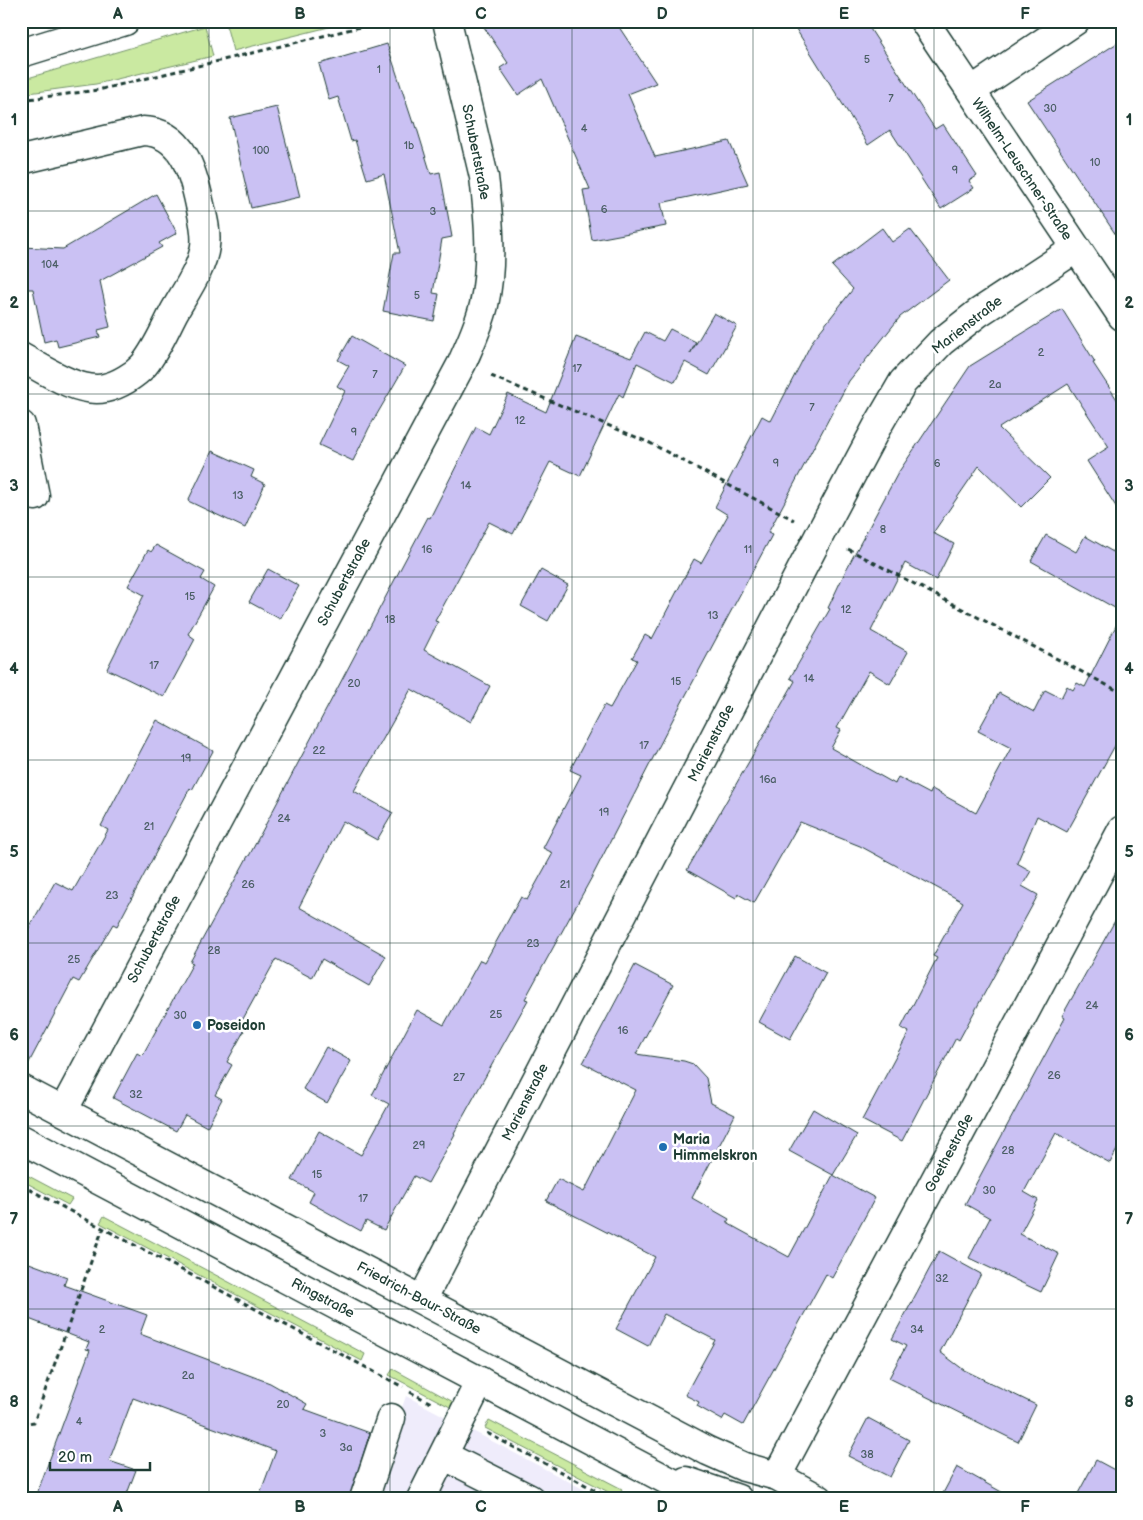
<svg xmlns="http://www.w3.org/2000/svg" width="1143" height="1520" font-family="'Balsamiq Sans',sans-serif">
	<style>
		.built { fill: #efecfb }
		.green { fill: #cae9a1; stroke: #74936a }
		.building { fill: #cac1f3; stroke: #1f3d34 }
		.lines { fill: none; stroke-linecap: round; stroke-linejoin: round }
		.minor-casing { stroke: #1f3d34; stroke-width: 31 }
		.major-casing { stroke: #1f3d34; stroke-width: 31 }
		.path { stroke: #1f3d34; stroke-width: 3; stroke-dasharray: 5 4; stroke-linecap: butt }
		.minor { stroke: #fff; stroke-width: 28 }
		.major { stroke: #fff; stroke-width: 28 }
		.grid { fill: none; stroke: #1f3d34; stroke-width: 1; stroke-opacity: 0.55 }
		.poi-dot { fill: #1f6fb2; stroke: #fff; stroke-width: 2 }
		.labels { text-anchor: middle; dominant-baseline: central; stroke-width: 5; stroke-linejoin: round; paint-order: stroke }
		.number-label { font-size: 11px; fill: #4a5e64 }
		.street-label { font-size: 14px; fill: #1f3d34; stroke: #fff }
		.poi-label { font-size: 14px; font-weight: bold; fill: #1f3d34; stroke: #fff; text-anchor: start }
		.neatline { fill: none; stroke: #1f3d34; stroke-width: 2 }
		.grid-label { font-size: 16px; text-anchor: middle; font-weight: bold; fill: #1f3d34 }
	</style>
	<rect width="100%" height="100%" fill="#fff"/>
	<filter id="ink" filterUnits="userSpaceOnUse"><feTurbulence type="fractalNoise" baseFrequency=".02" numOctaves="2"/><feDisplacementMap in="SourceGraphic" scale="10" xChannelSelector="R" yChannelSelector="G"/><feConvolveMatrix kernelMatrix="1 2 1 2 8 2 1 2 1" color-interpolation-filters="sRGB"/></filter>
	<g filter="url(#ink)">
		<!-- built -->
		<path class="built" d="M 406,1396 L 602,1499 L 371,1499 Z"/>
		<!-- green -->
		<path class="green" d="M 225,21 L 353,21 L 233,51 Z
			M 205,26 L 213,56 L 96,84 L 21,94 L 21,80 Z
			M 21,1172 L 72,1199 L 68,1205 L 21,1180 Z
			M 104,1216 L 365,1354 L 362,1361 L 100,1223 Z
			M 393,1369 L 455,1403 L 452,1408 L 389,1375 Z
			M 489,1420 L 622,1489 L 618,1497 L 485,1428 Z"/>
		<!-- building -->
		<path class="building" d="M 480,21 L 615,21 L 656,83 L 628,94 L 655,157 L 729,141 L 748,184 L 661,203 L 666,226 L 592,240 L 583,190 L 590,189 L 542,79 L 518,95 L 500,68 L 508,63 Z
			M 791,21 L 865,21 L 935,129 L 943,124 L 977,176 L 969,181 L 974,188 L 941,209 L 890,130 L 868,145 Z
			M 1122,40 L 1122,244 L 1027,101 Z
			M 387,44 L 413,123 L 415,122 L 431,174 L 440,172 L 452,237 L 442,239 L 433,293 L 439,294 L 434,321 L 383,311 L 394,253 L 400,253 L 384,174 L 367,179 L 355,140 L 351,141 L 338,97 L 329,100 L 319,64 Z
			M 277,107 L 300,197 L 251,208 L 230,118 Z
			M 156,194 L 177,233 L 159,243 L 162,247 L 100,281 L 110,327 L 98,330 L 100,337 L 58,347 L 56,339 L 44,342 L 33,289 L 21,289 L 21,247 L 63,249 Z
			M 882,228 L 892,242 L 910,229 L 949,280 L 900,317 L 849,381 L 768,533 L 772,535 L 673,719 L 593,875 L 525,999 L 528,1000 L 454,1133 L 455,1134 L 428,1183 L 414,1176 L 384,1230 L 366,1221 L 361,1231 L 309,1202 L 314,1192 L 292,1180 L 319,1131 L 361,1155 L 389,1104 L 372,1095 L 417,1010 L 444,1025 L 480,960 L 485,962 L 521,897 L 527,900 L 553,853 L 543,848 L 581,775 L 570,770 L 604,705 L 610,708 L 637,660 L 632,658 L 645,635 L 652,639 L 694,559 L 701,563 L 728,515 L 715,507 L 762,416 L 771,421 L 813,340 L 853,289 L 832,266 Z
			M 1062,309 L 1095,362 L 1093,363 L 1122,407 L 1122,516 L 1087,461 L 1109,447 L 1068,384 L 999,428 L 1050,478 L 1021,507 L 979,466 L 933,533 L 954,544 L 936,580 L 905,563 L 871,631 L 908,652 L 890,684 L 869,671 L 837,728 L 841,730 L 831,748 L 895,784 L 898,777 L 930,794 L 932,789 L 976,813 L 1011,748 L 978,731 L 999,693 L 1034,712 L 1045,690 L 1061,698 L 1067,686 L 1073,690 L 1077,683 L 1085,687 L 1122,614 L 1122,733 L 1067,832 L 1037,816 L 1017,863 L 1031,871 L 1022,886 L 1038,895 L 959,1040 L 956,1038 L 902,1141 L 862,1120 L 909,1032 L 901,1028 L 937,958 L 933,956 L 963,902 L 860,846 L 800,822 L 754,903 L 738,894 L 736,898 L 687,870 L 795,681 L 790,678 L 830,609 L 828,608 L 847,568 L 898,473 L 970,366 Z
			M 714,313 L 737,326 L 709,375 L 685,362 L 675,382 L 637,363 L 623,397 L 619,394 L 580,476 L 550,462 L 513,534 L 489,522 L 435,621 L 438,622 L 424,650 L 490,686 L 471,722 L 411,689 L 354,791 L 393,813 L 377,840 L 343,821 L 299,907 L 386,956 L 369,986 L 322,959 L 312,978 L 276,959 L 238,1028 L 244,1031 L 227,1062 L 232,1065 L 215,1095 L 222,1099 L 207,1127 L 185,1115 L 176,1131 L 113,1098 L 137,1053 L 142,1056 L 193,963 L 190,962 L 248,856 L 249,856 L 403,564 L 428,517 L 430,518 L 476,427 L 489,434 L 508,394 L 546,412 L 576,337 L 631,358 L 645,332 L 663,341 L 670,329 L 696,342 L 690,354 Z
			M 352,336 L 405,366 L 369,428 L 353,461 L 319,445 L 345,391 L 337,386 L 349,366 L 338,360 Z
			M 212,451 L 254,470 L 251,477 L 265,484 L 245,528 L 188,501 Z
			M 1046,535 L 1076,552 L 1085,536 L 1122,557 L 1122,612 L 1031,561 Z
			M 156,545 L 205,572 L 201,579 L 214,587 L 188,634 L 195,639 L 164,697 L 107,669 L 144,595 L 128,586 L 148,550 L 151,552 Z
			M 268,569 L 299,586 L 280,619 L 249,602 Z
			M 541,570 L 568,585 L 548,621 L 521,606 Z
			M 157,720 L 213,751 L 192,790 L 190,788 L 117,926 L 113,924 L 79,982 L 73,979 L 23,1074 L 21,1074 L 21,942 L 55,882 L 73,891 L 108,830 L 101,826 Z
			M 1122,908 L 1122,1140 L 1110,1163 L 1056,1133 L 1024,1192 L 1038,1200 L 1020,1234 L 1059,1254 L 1041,1292 L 969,1258 L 990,1218 L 965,1204 L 1065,1018 L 1062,1016 Z
			M 795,956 L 826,973 L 790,1039 L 759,1022 Z
			M 635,965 L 673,985 L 636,1054 L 684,1061 L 693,1064 L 706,1078 L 711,1103 L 735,1115 L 692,1198 L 729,1219 L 727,1223 L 789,1257 L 833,1175 L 875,1198 L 832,1278 L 826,1274 L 743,1425 L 725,1415 L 722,1420 L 697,1406 L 699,1402 L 685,1395 L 715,1340 L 664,1314 L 648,1346 L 616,1329 L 655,1257 L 546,1201 L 558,1179 L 584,1192 L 636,1090 L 583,1063 Z
			M 326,1047 L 351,1061 L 327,1103 L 303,1089 Z
			M 813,1109 L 857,1135 L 833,1175 L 789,1151 Z
			M 939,1251 L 981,1274 L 940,1352 L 964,1370 L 1036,1405 L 1018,1442 L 889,1378 L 906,1346 L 892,1339 Z
			M 21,1260 L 67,1277 L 64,1285 L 147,1315 L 140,1334 L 270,1383 L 307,1404 L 304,1409 L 370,1433 L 349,1499 L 258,1499 L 276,1451 L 133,1398 L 109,1461 L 136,1470 L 125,1499 L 35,1499 L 90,1350 L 86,1349 L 89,1342 L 21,1316 Z
			M 868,1418 L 909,1440 L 890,1477 L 848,1456 Z
			M 1096,1460 L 1122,1474 L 1122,1499 L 1075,1499 Z
			M 957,1467 L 1014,1499 L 940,1499 Z"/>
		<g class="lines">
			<defs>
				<path id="minor" d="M 924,21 L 1122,316
					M 21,53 L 125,21
					M 971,91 L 1075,21
					M 21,160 L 143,131 C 183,132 193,172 200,205 C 203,218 207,232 205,246 C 202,269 185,292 174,312 C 165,329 157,349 144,365 C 135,375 119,385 105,388 C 79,394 43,369 21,357
					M 21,425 L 35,496
					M 21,1089 L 708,1451 L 744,1467 L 777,1476 L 819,1499
					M 63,1111 L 462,363 C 470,344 479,326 484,305 C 493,264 489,219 484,177 L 447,21
					M 422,1300 L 820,534 L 878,425 L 903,382 L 941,342 L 978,313 L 1075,249
					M 443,1455 L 530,1499
					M 777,1476 L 1122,830
					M 364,1499 L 391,1418
					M 421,1499 L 480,1381"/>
				<path id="major" d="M 21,1139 L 703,1499
					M 686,1481 L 738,1499"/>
			</defs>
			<!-- minor casing -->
			<use href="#minor" class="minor-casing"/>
			<!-- major casing -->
			<use href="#major" class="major-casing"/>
			<!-- path -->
			<path class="path" d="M 21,100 L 98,90 L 385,21
				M 491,376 L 650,443 L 794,520
				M 848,549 L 1122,693
				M 21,1185 L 403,1387
				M 410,1392 L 433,1404
				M 21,1424 L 34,1422 L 103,1228
				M 487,1433 L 612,1499"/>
			<!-- minor -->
			<use href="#minor" class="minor"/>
			<!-- major -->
			<use href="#major" class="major"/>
		</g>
	</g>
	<!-- grid -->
	<path class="grid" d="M 209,21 L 209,1499M 390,21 L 390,1499M 572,21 L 572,1499M 753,21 L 753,1499M 934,21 L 934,1499M 21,211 L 1122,211M 21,394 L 1122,394M 21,577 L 1122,577M 21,760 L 1122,760M 21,943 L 1122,943M 21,1126 L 1122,1126M 21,1309 L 1122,1309"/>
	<!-- markers -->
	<g class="poi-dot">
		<circle cx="197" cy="1025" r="5"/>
		<circle cx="663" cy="1147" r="5"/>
	</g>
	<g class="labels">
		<!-- number labels -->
		<g class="number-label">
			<text x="867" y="59">5</text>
			<text x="379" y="69">1</text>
			<text x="891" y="98">7</text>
			<text x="1050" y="108">30</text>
			<text x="584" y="128">4</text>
			<text x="409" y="145">1b</text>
			<text x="261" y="150">100</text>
			<text x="1095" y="162">10</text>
			<text x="955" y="170">9</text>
			<text x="604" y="209">6</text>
			<text x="433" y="211">3</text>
			<text x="50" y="264">104</text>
			<text x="417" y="295">5</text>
			<text x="1041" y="352">2</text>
			<text x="577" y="368">17</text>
			<text x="375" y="374">7</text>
			<text x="995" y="384">2a</text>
			<text x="812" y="407">7</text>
			<text x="520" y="420">12</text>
			<text x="354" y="432">9</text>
			<text x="776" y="463">9</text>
			<text x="937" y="463">6</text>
			<text x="466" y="485">14</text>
			<text x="238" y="495">13</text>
			<text x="883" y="529">8</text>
			<text x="427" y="549">16</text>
			<text x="748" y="549">11</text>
			<text x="190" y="596">15</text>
			<text x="846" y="609">12</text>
			<text x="713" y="615">13</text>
			<text x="390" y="619">18</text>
			<text x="154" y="665">17</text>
			<text x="809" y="678">14</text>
			<text x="676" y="681">15</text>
			<text x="354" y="683">20</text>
			<text x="644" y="745">17</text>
			<text x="319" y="750">22</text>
			<text x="186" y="758">19</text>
			<text x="768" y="779">16a</text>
			<text x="604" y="812">19</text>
			<text x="284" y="818">24</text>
			<text x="149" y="826">21</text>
			<text x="248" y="884">26</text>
			<text x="565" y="884">21</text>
			<text x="112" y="895">23</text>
			<text x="533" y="943">23</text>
			<text x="214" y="950">28</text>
			<text x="74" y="959">25</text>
			<text x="1092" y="1005">24</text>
			<text x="496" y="1014">25</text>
			<text x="180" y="1015">30</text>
			<text x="623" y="1030">16</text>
			<text x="1054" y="1075">26</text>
			<text x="459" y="1077">27</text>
			<text x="136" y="1094">32</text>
			<text x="419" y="1145">29</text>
			<text x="1008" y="1150">28</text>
			<text x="317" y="1174">15</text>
			<text x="989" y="1190">30</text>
			<text x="363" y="1198">17</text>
			<text x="942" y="1278">32</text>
			<text x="102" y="1329">2</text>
			<text x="917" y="1329">34</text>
			<text x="188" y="1375">2a</text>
			<text x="283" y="1404">20</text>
			<text x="79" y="1421">4</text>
			<text x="323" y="1433">3</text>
			<text x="346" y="1447">3a</text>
			<text x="867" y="1454">38</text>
		</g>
		<!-- street labels -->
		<g class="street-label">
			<text transform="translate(476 152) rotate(79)">Schubertstraße</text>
			<text transform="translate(1022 169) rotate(56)">Wilhelm-Leuschner-Straße</text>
			<text transform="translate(967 325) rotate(-38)">Marienstraße</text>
			<text transform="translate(344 582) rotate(-62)">Schubertstraße</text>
			<text transform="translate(711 743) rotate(-63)">Marienstraße</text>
			<text transform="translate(154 939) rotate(-62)">Schubertstraße</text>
			<text transform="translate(525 1102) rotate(-63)">Marienstraße</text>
			<text transform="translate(949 1153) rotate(-62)">Goethestraße</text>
			<text transform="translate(323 1298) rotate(28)">Ringstraße</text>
			<text transform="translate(419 1298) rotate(28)">Friedrich-Baur-Straße</text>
		</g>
		<!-- poi labels -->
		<g class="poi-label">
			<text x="207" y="1025">Poseidon</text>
			<text x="673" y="1139">Maria<tspan x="673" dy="16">Himmelskron</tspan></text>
		</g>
	</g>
	<!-- margin -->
	<rect width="1143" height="1520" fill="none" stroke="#fff" stroke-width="55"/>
	<!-- scale -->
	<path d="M50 1462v8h100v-8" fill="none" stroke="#1f3d34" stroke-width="2.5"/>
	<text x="58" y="1462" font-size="15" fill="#1f3d34" stroke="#ffffff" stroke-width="4" paint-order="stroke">20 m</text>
	<rect x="28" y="28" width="1088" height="1464" class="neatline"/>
	<g class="grid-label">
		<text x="118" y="19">A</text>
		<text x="300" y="19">B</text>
		<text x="481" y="19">C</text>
		<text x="662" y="19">D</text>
		<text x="844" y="19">E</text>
		<text x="1025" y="19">F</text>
		<text x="14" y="125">1</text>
		<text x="1129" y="125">1</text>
		<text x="14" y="308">2</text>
		<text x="1129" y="308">2</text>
		<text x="14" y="491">3</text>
		<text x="1129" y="491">3</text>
		<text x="14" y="674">4</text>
		<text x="1129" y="674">4</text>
		<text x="14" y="857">5</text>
		<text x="1129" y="857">5</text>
		<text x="14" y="1040">6</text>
		<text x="1129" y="1040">6</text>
		<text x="14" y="1224">7</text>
		<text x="1129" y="1224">7</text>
		<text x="14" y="1407">8</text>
		<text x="1129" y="1407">8</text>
		<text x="118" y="1512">A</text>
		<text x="300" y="1512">B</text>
		<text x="481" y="1512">C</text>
		<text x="662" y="1512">D</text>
		<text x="844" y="1512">E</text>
		<text x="1025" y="1512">F</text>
	</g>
</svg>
